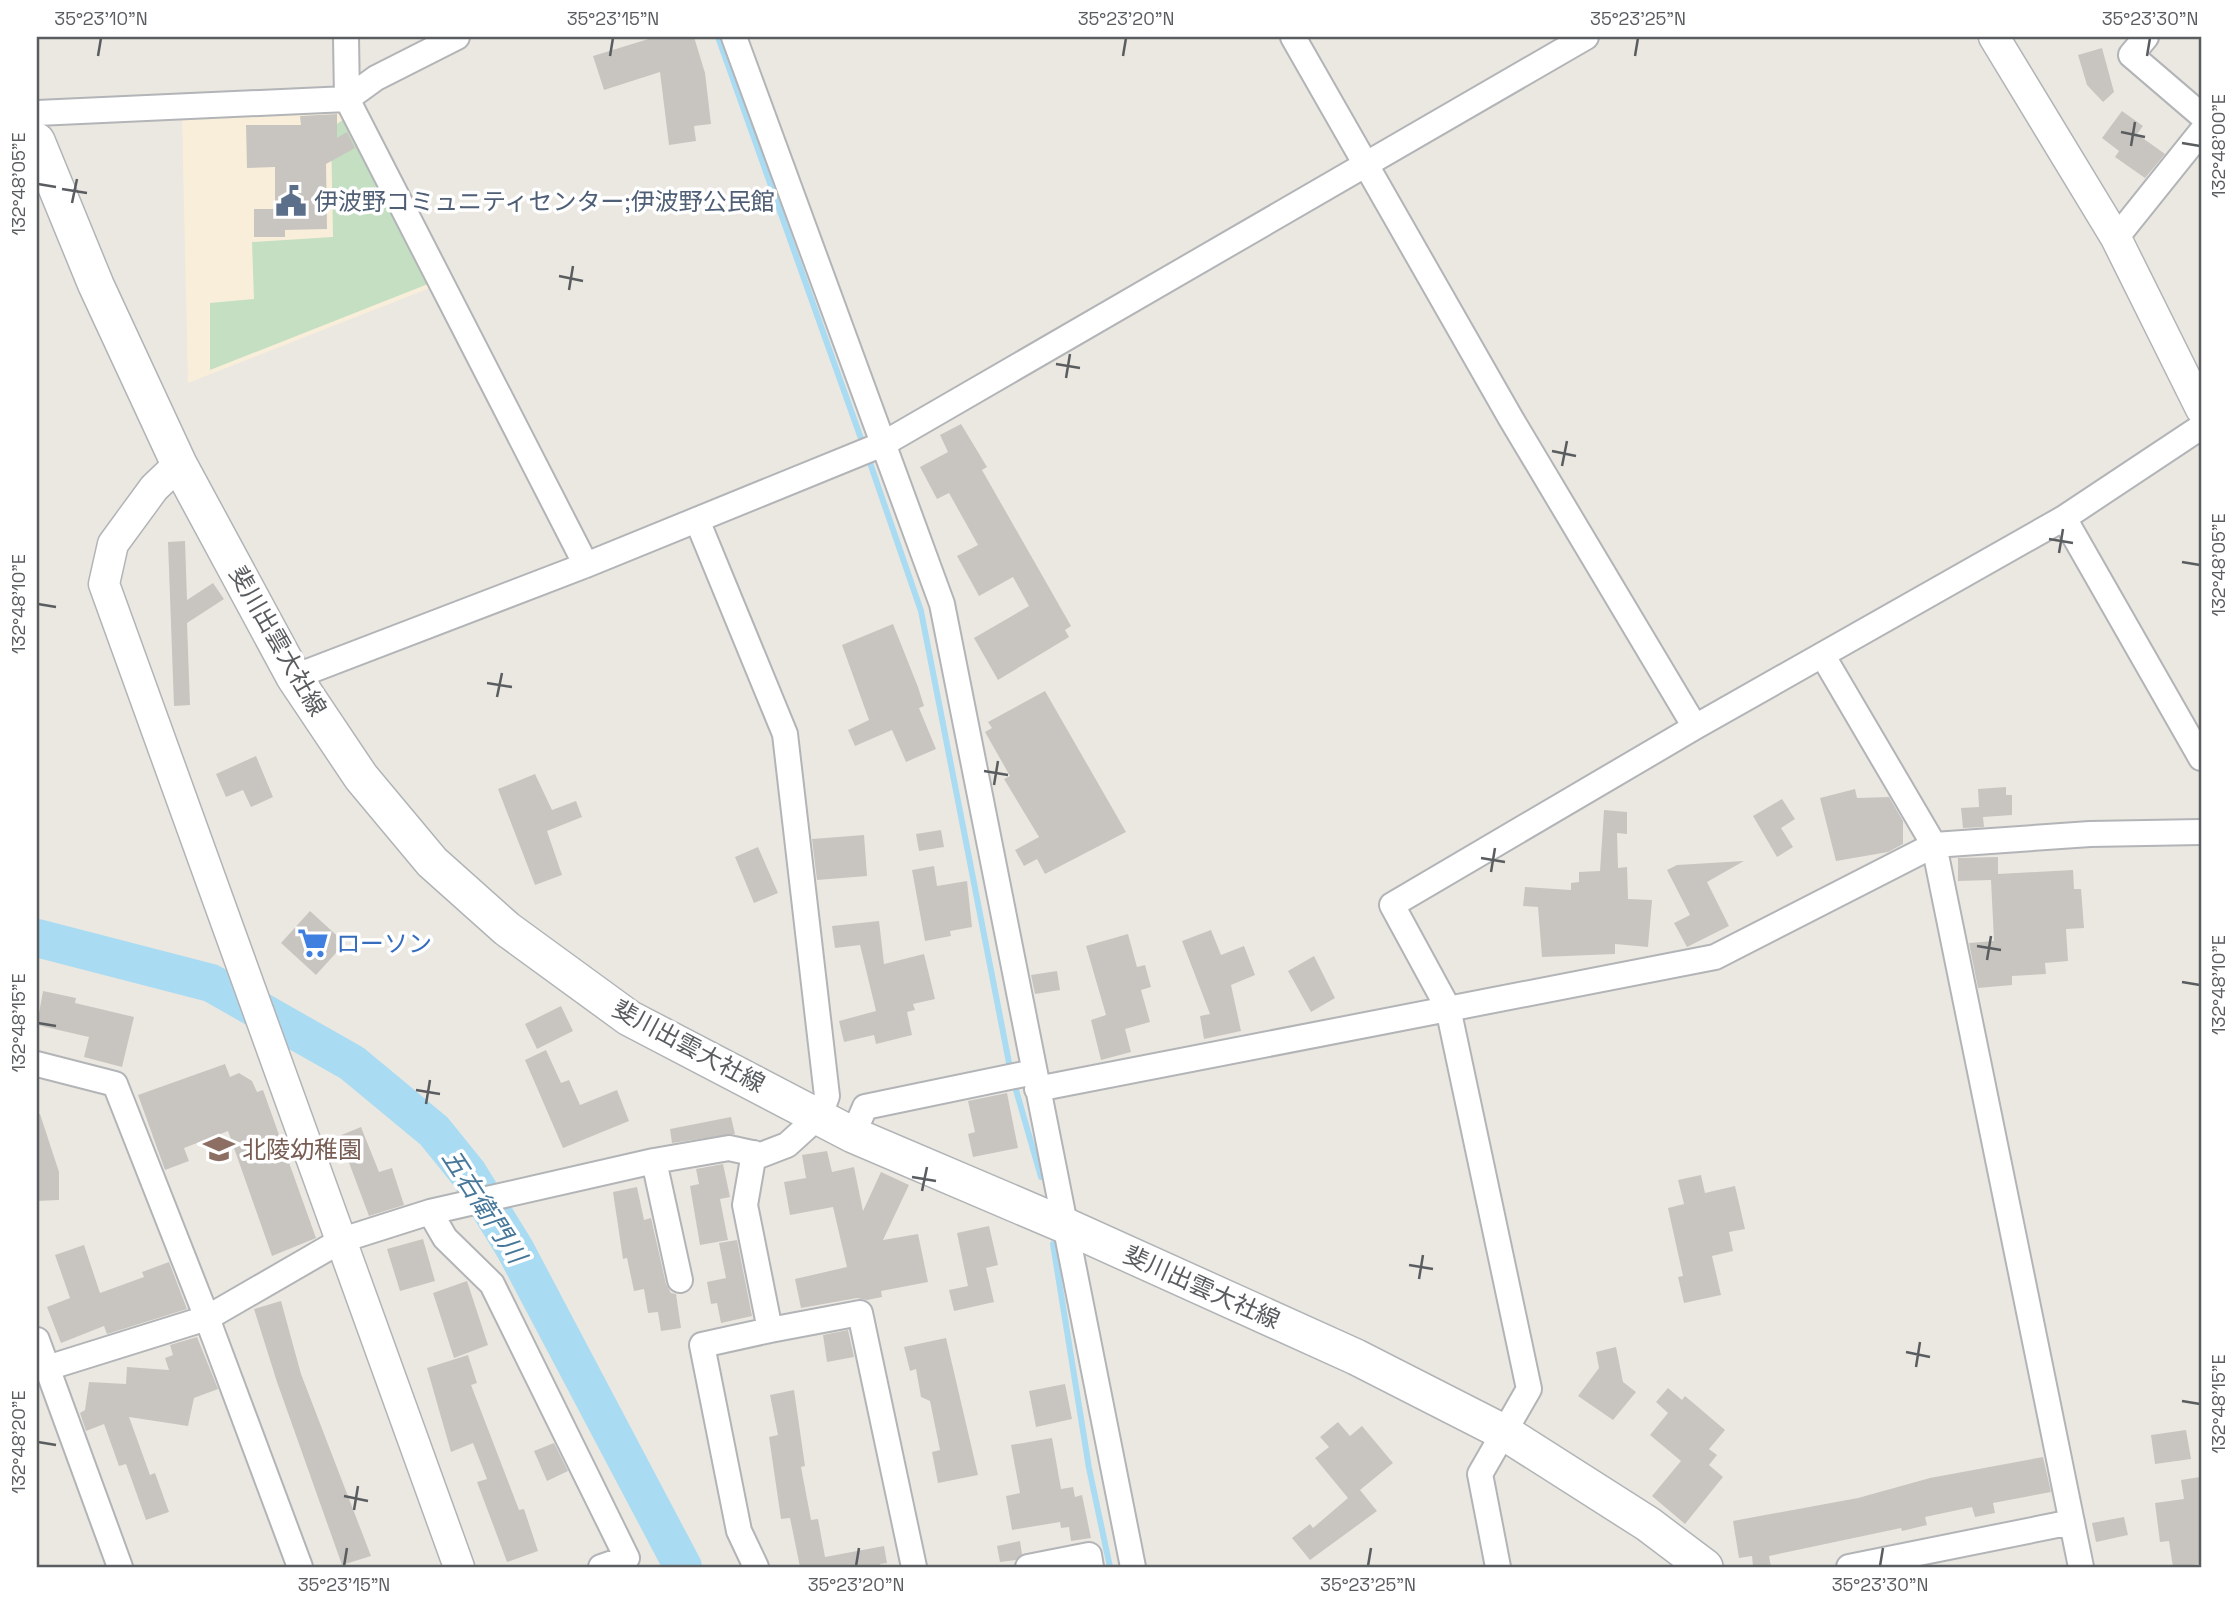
<svg xmlns="http://www.w3.org/2000/svg" width="2238" height="1604" font-family="'Space Grotesk','Noto Sans JP',sans-serif">
	<style>
		.commercial { fill: #f8eed9 }
		.green { fill: #c4dfc1 }
		.lines { fill: none; stroke-linecap: round; stroke-linejoin: round }
		.stream { stroke: #a9dbf3; stroke-width: 6 }
		.river { stroke: #a9dbf3; stroke-width: 38 }
		.building { fill: #c8c5c0 }
		.minor-casing { stroke: #b2b4b7; stroke-width: 28 }
		.tertiary-casing { stroke: #b2b4b7; stroke-width: 33 }
		.secondary-casing { stroke: #b1b4b7; stroke-width: 38 }
		.minor { stroke: #fff; stroke-width: 24 }
		.tertiary { stroke: #fff; stroke-width: 30 }
		.secondary { stroke: #fff; stroke-width: 35 }
		.ticks { fill: none; stroke: #5a5d60; stroke-width: 2.5 }
		.labels { text-anchor: middle; dominant-baseline: central; stroke-width: 7; stroke-linejoin: round; paint-order: stroke }
		.service-label { font-size: 24px; fill: #4e5e75; stroke: #fff; text-anchor: start }
		.street-label { font-size: 24px; fill: #5a5d60; stroke: #fff }
		.shop-label { font-size: 24px; fill: #366cbe; stroke: #fff; text-anchor: start }
		.education-label { font-size: 24px; fill: #785e54; stroke: #fff; text-anchor: start }
		.water-label { font-size: 26px; font-style: italic; fill: #47789a; stroke: #fff }
		.neatline { fill: none; stroke: #5a5d60; stroke-width: 2.5 }
		.ticks-label { font-size: 18px; text-anchor: middle; fill: #5a5d60 }
	</style>
	<rect width="100%" height="100%" fill="#ebe8e1"/>
	<!-- commercial -->
	<path class="commercial" d="M 348,104 L 440,284 L 188,383 L 182,117 Z"/>
	<!-- green -->
	<path class="green" d="M 350,115 L 433,282 L 210,370 L 210,303 L 254,299 L 252,242 L 333,237 L 331,128 Z"/>
	<g class="lines">
		<!-- stream -->
		<path class="stream" d="M 718,37 L 864,447
			M 868,457 L 921,611 L 1011,1073
			M 1014,1083 L 1041,1177
			M 1053,1244 L 1089,1468 L 1110,1567"/>
		<!-- river -->
		<path class="river" d="M 37,938 L 211,983 L 352,1063 L 434,1131 L 468,1173 L 515,1249 L 683,1567"/>
	</g>
	<!-- building -->
	<path class="building" d="M 655,37 L 694,37 L 705,73 L 711,124 L 694,126 L 696,141 L 669,145 L 660,72 L 604,90 L 593,56 Z
		M 2102,48 L 2114,92 L 2103,102 L 2087,85 L 2078,55 Z
		M 2122,111 L 2143,126 L 2137,134 L 2165,154 L 2145,178 L 2115,157 L 2119,151 L 2102,138 Z
		M 337,114 L 337,138 L 347,132 L 355,148 L 326,164 L 327,229 L 285,230 L 285,237 L 254,237 L 254,209 L 275,209 L 275,167 L 247,168 L 246,125 L 301,125 L 300,116 Z
		M 961,424 L 987,467 L 982,470 L 1071,626 L 1065,630 L 1069,637 L 998,680 L 974,638 L 1029,606 L 1013,577 L 979,596 L 957,556 L 978,545 L 949,493 L 937,499 L 920,467 L 948,452 L 940,435 Z
		M 185,541 L 187,600 L 213,583 L 224,599 L 187,623 L 190,705 L 174,706 L 168,542 Z
		M 893,624 L 918,687 L 924,706 L 919,708 L 936,749 L 906,762 L 892,730 L 855,746 L 848,730 L 869,720 L 842,645 Z
		M 1045,691 L 1126,832 L 1045,874 L 1037,859 L 1024,866 L 1015,850 L 1039,837 L 1004,779 L 1010,776 L 985,732 L 992,728 L 988,722 Z
		M 256,756 L 273,797 L 251,807 L 243,790 L 226,797 L 216,774 Z
		M 535,774 L 552,810 L 576,801 L 582,817 L 547,831 L 562,875 L 535,885 L 498,789 Z
		M 2006,787 L 2006,795 L 2012,795 L 2012,815 L 1983,817 L 1984,827 L 1963,828 L 1961,808 L 1979,807 L 1978,789 Z
		M 1855,789 L 1857,798 L 1889,797 L 1903,821 L 1903,844 L 1888,852 L 1836,861 L 1820,798 Z
		M 1782,799 L 1795,819 L 1781,828 L 1793,847 L 1777,857 L 1753,816 Z
		M 1604,810 L 1627,812 L 1627,834 L 1617,833 L 1618,868 L 1627,867 L 1628,899 L 1652,900 L 1648,947 L 1615,944 L 1615,954 L 1542,957 L 1538,907 L 1523,906 L 1525,887 L 1571,890 L 1571,883 L 1579,882 L 1579,872 L 1600,871 Z
		M 941,830 L 944,847 L 919,851 L 916,834 Z
		M 864,835 L 867,876 L 817,880 L 812,839 Z
		M 758,847 L 778,893 L 754,903 L 735,857 Z
		M 1998,857 L 1998,874 L 2073,870 L 2074,889 L 2081,889 L 2084,928 L 2066,929 L 2068,961 L 2045,963 L 2046,974 L 2012,976 L 2012,985 L 1978,988 L 1969,943 L 1994,941 L 1991,880 L 1958,881 L 1958,858 Z
		M 1744,861 L 1707,882 L 1729,926 L 1687,947 L 1674,923 L 1690,915 L 1667,870 L 1677,865 Z
		M 934,866 L 937,886 L 967,881 L 972,927 L 950,931 L 951,936 L 925,941 L 912,870 Z
		M 310,911 L 345,943 L 316,975 L 281,943 Z
		M 879,921 L 884,964 L 924,954 L 935,999 L 913,1004 L 915,1010 L 907,1012 L 912,1035 L 876,1044 L 874,1035 L 844,1042 L 839,1021 L 876,1011 L 860,945 L 835,948 L 832,926 Z
		M 1211,930 L 1221,955 L 1244,946 L 1255,975 L 1231,985 L 1241,1031 L 1204,1039 L 1200,1016 L 1210,1014 L 1182,941 Z
		M 1128,934 L 1137,967 L 1145,965 L 1151,987 L 1141,990 L 1150,1022 L 1125,1029 L 1131,1052 L 1101,1060 L 1091,1020 L 1106,1015 L 1086,946 Z
		M 1314,956 L 1335,998 L 1311,1012 L 1288,971 Z
		M 1057,971 L 1060,990 L 1035,994 L 1031,975 Z
		M 43,991 L 76,998 L 75,1003 L 134,1017 L 122,1067 L 84,1057 L 89,1037 L 37,1025 Z
		M 561,1006 L 573,1031 L 537,1049 L 525,1024 Z
		M 546,1050 L 561,1083 L 569,1080 L 580,1105 L 617,1090 L 629,1121 L 563,1148 L 525,1060 Z
		M 225,1064 L 230,1077 L 239,1073 L 252,1081 L 257,1092 L 263,1090 L 316,1238 L 272,1256 L 228,1131 L 184,1148 L 189,1161 L 165,1170 L 138,1095 Z
		M 1007,1093 L 1018,1148 L 973,1157 L 968,1134 L 975,1132 L 968,1101 Z
		M 40,1114 L 59,1172 L 59,1200 L 37,1201 L 37,1115 Z
		M 731,1117 L 735,1134 L 672,1143 L 670,1129 Z
		M 361,1127 L 379,1172 L 392,1168 L 404,1205 L 369,1216 L 339,1136 Z
		M 827,1151 L 832,1172 L 854,1167 L 863,1211 L 881,1172 L 909,1185 L 883,1240 L 918,1234 L 928,1282 L 881,1291 L 882,1297 L 867,1300 L 857,1298 L 801,1308 L 795,1279 L 847,1267 L 833,1207 L 790,1215 L 784,1182 L 806,1178 L 802,1155 Z
		M 723,1164 L 730,1197 L 720,1199 L 728,1240 L 700,1245 L 690,1186 L 699,1184 L 696,1169 Z
		M 1701,1175 L 1705,1193 L 1735,1186 L 1745,1229 L 1729,1232 L 1733,1251 L 1712,1256 L 1721,1295 L 1684,1303 L 1678,1277 L 1683,1276 L 1668,1208 L 1684,1204 L 1678,1180 Z
		M 637,1187 L 644,1220 L 651,1218 L 666,1284 L 671,1293 L 676,1294 L 681,1328 L 661,1331 L 658,1312 L 648,1313 L 644,1289 L 634,1291 L 627,1258 L 623,1259 L 613,1192 Z
		M 989,1226 L 998,1265 L 986,1268 L 994,1302 L 954,1311 L 949,1290 L 968,1286 L 957,1233 Z
		M 423,1239 L 435,1281 L 400,1291 L 387,1249 Z
		M 737,1240 L 752,1316 L 721,1323 L 717,1303 L 711,1304 L 707,1282 L 726,1278 L 719,1243 Z
		M 84,1245 L 100,1293 L 144,1277 L 142,1272 L 169,1262 L 187,1309 L 107,1334 L 104,1326 L 61,1343 L 47,1307 L 70,1298 L 55,1255 Z
		M 467,1281 L 488,1345 L 454,1358 L 433,1293 Z
		M 281,1301 L 301,1374 L 371,1556 L 342,1565 L 277,1382 L 254,1309 Z
		M 848,1330 L 854,1357 L 827,1362 L 823,1335 Z
		M 197,1337 L 218,1389 L 194,1398 L 188,1426 L 129,1417 L 150,1475 L 155,1473 L 169,1512 L 146,1520 L 126,1464 L 119,1466 L 104,1424 L 86,1431 L 80,1413 L 85,1410 L 89,1382 L 126,1384 L 127,1367 L 169,1370 L 165,1358 L 173,1355 L 170,1345 Z
		M 946,1338 L 978,1475 L 938,1483 L 932,1452 L 940,1450 L 930,1401 L 921,1397 L 916,1369 L 910,1371 L 904,1347 Z
		M 1616,1347 L 1623,1382 L 1636,1392 L 1613,1420 L 1578,1396 L 1599,1368 L 1596,1352 Z
		M 468,1355 L 477,1383 L 471,1385 L 519,1510 L 524,1509 L 538,1551 L 507,1562 L 477,1482 L 487,1479 L 473,1443 L 451,1452 L 427,1368 Z
		M 1065,1384 L 1072,1419 L 1036,1427 L 1029,1391 Z
		M 1668,1388 L 1682,1400 L 1685,1396 L 1725,1430 L 1709,1449 L 1717,1455 L 1709,1465 L 1723,1477 L 1685,1524 L 1652,1496 L 1681,1461 L 1650,1435 L 1668,1413 L 1656,1402 Z
		M 794,1390 L 805,1466 L 801,1467 L 811,1520 L 818,1519 L 825,1557 L 884,1546 L 887,1563 L 880,1564 L 881,1567 L 800,1567 L 790,1518 L 781,1519 L 769,1437 L 778,1435 L 770,1395 Z
		M 1338,1422 L 1350,1436 L 1362,1426 L 1393,1463 L 1360,1490 L 1377,1511 L 1310,1560 L 1292,1538 L 1310,1524 L 1313,1528 L 1348,1498 L 1315,1458 L 1329,1447 L 1320,1437 Z
		M 2186,1430 L 2191,1459 L 2155,1464 L 2151,1435 Z
		M 1052,1438 L 1061,1489 L 1073,1487 L 1075,1497 L 1082,1495 L 1091,1538 L 1071,1541 L 1069,1527 L 1061,1528 L 1060,1522 L 1012,1530 L 1006,1496 L 1020,1493 L 1011,1445 Z
		M 554,1443 L 568,1471 L 547,1481 L 534,1451 Z
		M 2043,1457 L 2051,1492 L 1993,1503 L 1995,1513 L 1975,1517 L 1972,1507 L 1925,1517 L 1927,1525 L 1902,1531 L 1901,1528 L 1769,1556 L 1771,1567 L 1753,1567 L 1752,1556 L 1739,1558 L 1733,1521 L 1858,1498 L 1930,1478 Z
		M 2200,1477 L 2201,1564 L 2173,1567 L 2169,1541 L 2160,1542 L 2155,1503 L 2184,1499 L 2181,1480 Z
		M 2124,1517 L 2128,1535 L 2096,1542 L 2092,1523 Z
		M 1020,1541 L 1022,1554 L 1016,1560 L 1000,1562 L 997,1546 Z"/>
	<g class="lines">
		<defs>
			<path id="minor" d="M 346,37 L 347,99 L 586,565
				M 734,37 L 942,604 L 1133,1567
				M 1293,37 L 1510,417 L 1695,727
				M 2146,37 L 2131,55 L 2201,115
				M 37,113 L 347,99 L 376,78 L 457,37
				M 2116,238 L 2201,132
				M 2064,518 L 2201,758
				M 1823,656 L 1934,845 L 2081,1567
				M 294,677 L 586,565 L 883,444 L 1586,37
				M 37,1064 L 115,1084 L 207,1318 L 300,1567
				M 1037,1089 L 1715,957 L 1934,845 L 2090,834 L 2201,832
				M 853,1135 L 865,1107 L 1034,1072
				M 754,1153 L 745,1205 L 770,1330 L 702,1345 L 739,1531 L 756,1567
				M 654,1161 L 680,1280
				M 430,1212 L 445,1238 L 492,1284 L 627,1558 L 601,1567
				M 770,1330 L 860,1313 L 914,1567
				M 37,1340 L 120,1567
				M 47,1368 L 207,1318 L 342,1240 L 430,1212 L 654,1161 L 729,1148 L 761,1155 L 787,1145 L 820,1115 L 827,1096 L 785,734 L 697,520
				M 1028,1567 L 1089,1555 L 1091,1567
				M 1498,1567 L 1480,1474 L 1529,1389 L 1448,1008 L 1392,905 L 1695,727 L 2064,518 L 2201,427
				M 1849,1567 L 2072,1522"/>
			<path id="tertiary" d="M 1994,37 L 2116,238 L 2201,409
				M 179,464 L 154,488 L 113,544 L 104,584 L 459,1567"/>
			<path id="secondary" d="M 37,141 L 96,285 L 179,464 L 294,677 L 361,777 L 432,862 L 507,929 L 629,1018 L 853,1135 L 1064,1225 L 1356,1357 L 1505,1433 L 1648,1524 L 1705,1567"/>
		</defs>
		<!-- minor casing -->
		<use href="#minor" class="minor-casing"/>
		<!-- tertiary casing -->
		<use href="#tertiary" class="tertiary-casing"/>
		<!-- secondary casing -->
		<use href="#secondary" class="secondary-casing"/>
		<!-- minor -->
		<use href="#minor" class="minor"/>
		<!-- tertiary -->
		<use href="#tertiary" class="tertiary"/>
		<!-- secondary -->
		<use href="#secondary" class="secondary"/>
	</g>
	<!-- ticks -->
	<path class="ticks" d="M 98,56 L 101,38M 610,56 L 613,38M 1123,56 L 1126,38M 1635,56 L 1638,38M 2147,56 L 2150,38M 2121,132 L 2145,137M 2182,143 L 2200,146M 2131,146 L 2135,122M 38,184 L 56,187M 62,189 L 87,193M 72,203 L 77,179M 559,276 L 583,281M 569,290 L 573,266M 1056,364 L 1080,368M 1066,378 L 1070,354M 1552,451 L 1576,456M 1562,466 L 1567,441M 2049,539 L 2073,543M 2059,553 L 2063,529M 2182,562 L 2200,565M 38,604 L 56,607M 487,683 L 512,687M 497,697 L 502,673M 984,771 L 1008,775M 994,785 L 998,761M 1481,858 L 1505,862M 1491,872 L 1495,848M 1977,946 L 2001,950M 1987,960 L 1991,936M 2182,982 L 2200,985M 38,1023 L 56,1026M 416,1090 L 440,1094M 426,1104 L 430,1080M 912,1177 L 936,1181M 922,1191 L 927,1167M 1409,1265 L 1433,1269M 1419,1279 L 1423,1255M 1906,1352 L 1930,1357M 1916,1367 L 1920,1342M 2182,1401 L 2200,1404M 38,1442 L 56,1445M 344,1496 L 368,1501M 354,1510 L 358,1486M 344,1566 L 347,1548M 856,1566 L 859,1548M 1368,1566 L 1371,1548M 1880,1566 L 1883,1548"/>
	<!-- icons -->
	<defs>
		<symbol id="civic-bare" viewBox="-9 -9 18 18"><path d="M-.6-6.5H3V-4.5H.6V-3L4-1V1h2V6H-6V1h2V-1L-.6-3ZM-1.2 2.5V6h2.4V2.5Z" fill="#5c6f8a" stroke="#fff" stroke-width="2.5" paint-order="stroke"/></symbol>
		<symbol id="supermarket-bare" viewBox="-9 -9 18 18"><path d="M-6-5.5h2.5l.6 2H6L4.5 2H-2.5L-4.4-4H-6ZM-1.5 3.2a1.3 1.3 0 1 0 .1 0ZM3 3.2a1.3 1.3 0 1 0 .1 0Z" fill="#3f7fe0" stroke="#fff" stroke-width="2.5" paint-order="stroke"/></symbol>
		<symbol id="school-bare" viewBox="-9 -9 18 18"><path d="M0-5L7-2L0 1L-7-2ZM-4 1L0 2.5L4 1V4Q0 6-4 4Z" fill="#8d6e63" stroke="#fff" stroke-width="2.5" paint-order="stroke"/></symbol>
	</defs>
	<g fill-rule="evenodd">
		<use href="#civic-bare" x="269" y="179" width="44" height="44"/>
		<use href="#supermarket-bare" x="291" y="921" width="44" height="44"/>
		<use href="#school-bare" x="197" y="1127" width="44" height="44"/>
	</g>
	<g class="labels">
		<!-- service labels -->
		<g class="service-label">
			<text x="314" y="201">伊波野コミュニティセンター;伊波野公民館</text>
		</g>
		<!-- street labels -->
		<g class="street-label">
			<text transform="translate(278 641) rotate(60)">斐川出雲大社線</text>
			<text transform="translate(689 1046) rotate(28)">斐川出雲大社線</text>
			<text transform="translate(1202 1287) rotate(24)">斐川出雲大社線</text>
		</g>
		<!-- shop labels -->
		<g class="shop-label">
			<text x="336" y="943">ローソン</text>
		</g>
		<!-- education labels -->
		<g class="education-label">
			<text x="242" y="1149">北陵幼稚園</text>
		</g>
		<!-- water labels -->
		<g class="water-label">
			<text transform="translate(484 1206) rotate(57)">五右衛門川</text>
		</g>
	</g>
	<!-- border -->
	<rect width="2238" height="1604" fill="none" stroke="#ffffff" stroke-width="77"/>
	<rect x="38" y="38" width="2162" height="1528" class="neatline"/>
	<g class="ticks-label">
		<text x="101" y="25">35°23'10"N</text>
		<text x="613" y="25">35°23'15"N</text>
		<text x="1126" y="25">35°23'20"N</text>
		<text x="1638" y="25">35°23'25"N</text>
		<text x="2150" y="25">35°23'30"N</text>
		<text transform="translate(2219 146) rotate(-90)" y="6">132°48'00"E</text>
		<text transform="translate(19 184) rotate(-90)" y="6">132°48'05"E</text>
		<text transform="translate(2219 565) rotate(-90)" y="6">132°48'05"E</text>
		<text transform="translate(19 604) rotate(-90)" y="6">132°48'10"E</text>
		<text transform="translate(2219 985) rotate(-90)" y="6">132°48'10"E</text>
		<text transform="translate(19 1023) rotate(-90)" y="6">132°48'15"E</text>
		<text transform="translate(2219 1404) rotate(-90)" y="6">132°48'15"E</text>
		<text transform="translate(19 1442) rotate(-90)" y="6">132°48'20"E</text>
		<text x="344" y="1591">35°23'15"N</text>
		<text x="856" y="1591">35°23'20"N</text>
		<text x="1368" y="1591">35°23'25"N</text>
		<text x="1880" y="1591">35°23'30"N</text>
	</g>
</svg>
